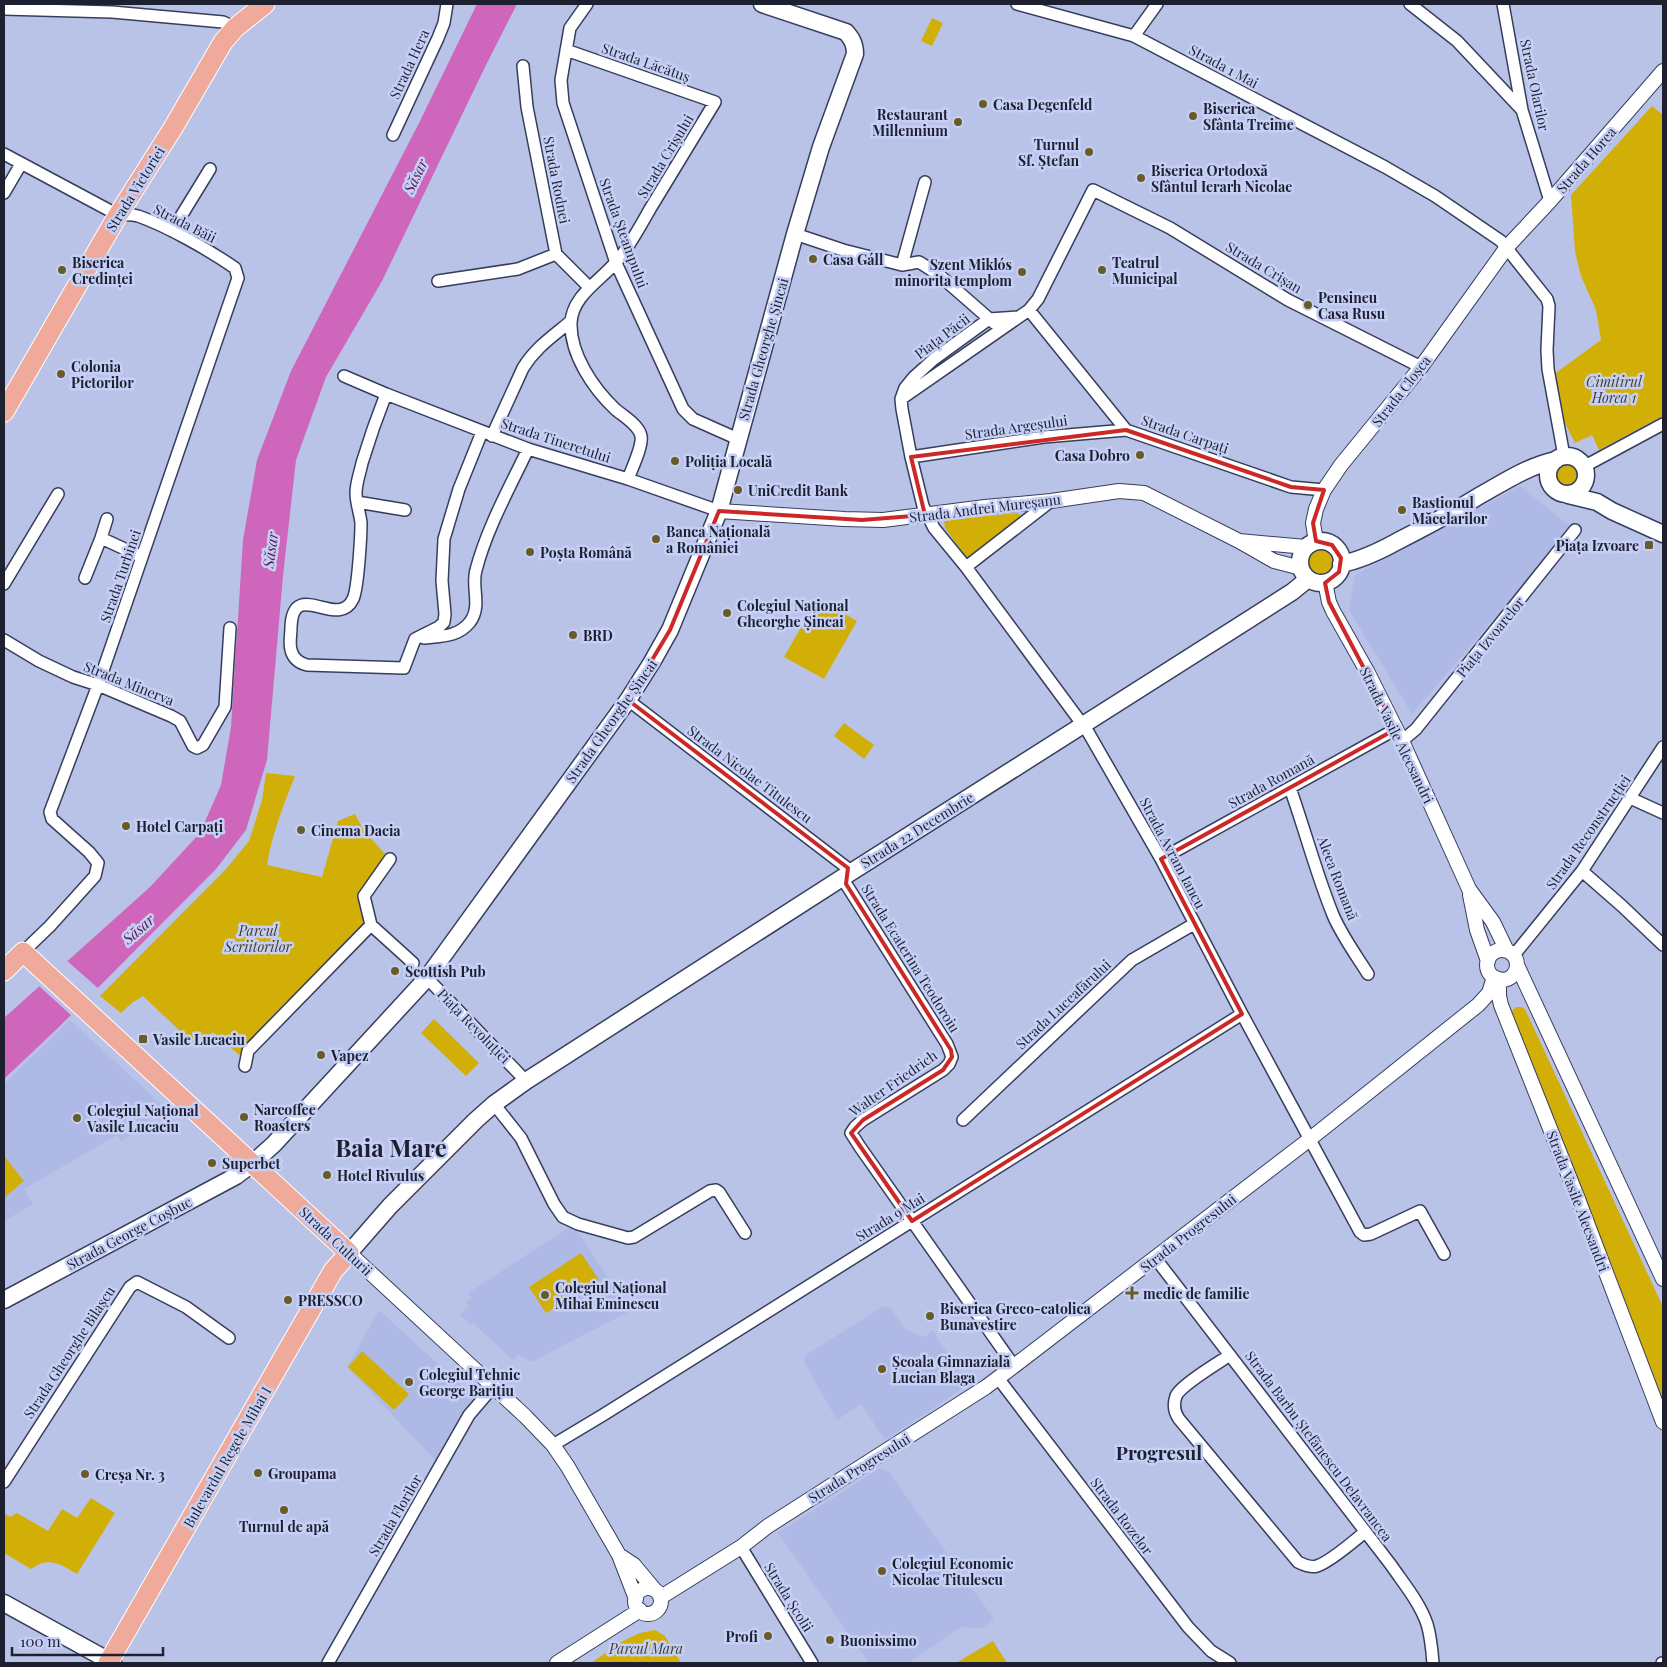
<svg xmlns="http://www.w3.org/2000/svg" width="1667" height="1667" font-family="'Playfair Display',serif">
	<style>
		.built { fill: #aeb9e5 }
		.green { fill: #d2af06 }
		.water { fill: #ce67bc }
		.pier { fill: #b9c3e8 }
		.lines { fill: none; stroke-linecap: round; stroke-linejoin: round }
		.minor-casing { stroke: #373e5d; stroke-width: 14 }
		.tertiary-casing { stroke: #373e5d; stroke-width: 16 }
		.secondary-casing { stroke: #373e5d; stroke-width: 19 }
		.primary-casing { stroke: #fff; stroke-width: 21 }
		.minor { stroke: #fff; stroke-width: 11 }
		.tertiary { stroke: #fff; stroke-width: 14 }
		.secondary { stroke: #fff; stroke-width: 16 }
		.primary { stroke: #efaa9b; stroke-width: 19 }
		.marked { fill: none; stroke: #cd2828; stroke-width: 4; stroke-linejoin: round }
		.poi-dot { fill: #695b28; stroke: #c6d0f6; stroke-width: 2 }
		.labels { text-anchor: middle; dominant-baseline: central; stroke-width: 5; stroke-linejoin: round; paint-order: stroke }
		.street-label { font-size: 14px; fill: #1d202e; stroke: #c6d0f6 }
		.poi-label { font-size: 14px; font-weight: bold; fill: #1d202e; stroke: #c6d0f6; text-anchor: start }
		.park-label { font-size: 14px; font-style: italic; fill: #453e26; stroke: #c6d0f6 }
		.water-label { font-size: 15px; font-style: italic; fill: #591850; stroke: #c6d0f6 }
		.district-label { font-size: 19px; font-weight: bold; fill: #1d202e; stroke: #c6d0f6 }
		.town-label { font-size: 24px; font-weight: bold; fill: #1d202e; stroke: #c6d0f6 }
	</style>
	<rect width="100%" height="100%" fill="#b9c3e8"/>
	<!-- built -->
	<path class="built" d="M 1520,486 L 1572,528 L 1412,714 L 1349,610 L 1355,575 Z
		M 70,1020 L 162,1105 L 137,1131 L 121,1141 L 117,1135 L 24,1189 L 33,1204 L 4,1221 L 4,1084 Z
		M 573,1225 L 630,1311 L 531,1362 L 518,1354 L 513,1360 L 473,1323 L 471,1325 L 460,1315 L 469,1306 L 466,1303 L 472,1297 L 468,1293 Z
		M 882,1307 L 890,1307 L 906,1330 L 924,1337 L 933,1331 L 968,1385 L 885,1440 L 861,1404 L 837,1420 L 804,1362 L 806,1355 Z
		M 379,1310 L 474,1397 L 463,1411 L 435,1460 L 347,1367 Z
		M 880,1468 L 888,1471 L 994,1619 L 984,1628 L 961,1627 L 908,1663 L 869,1663 L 778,1533 Z"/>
	<!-- green -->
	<path class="green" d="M 932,18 L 943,23 L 932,46 L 921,41 Z
		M 1652,106 L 1663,115 L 1663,416 L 1599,450 L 1592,435 L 1575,443 L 1561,415 L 1553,375 L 1601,340 L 1596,310 L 1581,276 L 1575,252 L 1571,195 Z
		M1552 475a15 15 0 1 1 30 0a15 15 0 1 1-30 0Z
		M 1018,513 L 1020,515 L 1021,521 L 969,561 L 945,528 L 944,520 Z
		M1305 562a16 16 0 1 1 32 0a16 16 0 1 1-32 0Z
		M 817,599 L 857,621 L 824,679 L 784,657 Z
		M 844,723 L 874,745 L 864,759 L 834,736 Z
		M 266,773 L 295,776 C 283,806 272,834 267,865 L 322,877 L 338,821 L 355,814 L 364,831 L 390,859 L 364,896 L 371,925 L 246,1061 L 213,1032 L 197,1047 L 143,996 L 133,1002 L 121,1013 L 100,996 L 227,868 L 249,841 L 262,800 Z
		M 1516,1007 L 1521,1007 L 1525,1009 L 1663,1307 L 1662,1397 L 1658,1395 L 1509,1014 Z
		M 434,1019 L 479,1063 L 466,1076 L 421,1033 Z
		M 5,1157 L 24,1181 L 4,1198 L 4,1158 Z
		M 581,1253 L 599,1280 L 546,1313 L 529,1287 Z
		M 362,1351 L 409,1394 L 394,1410 L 348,1367 Z
		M 91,1498 L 115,1513 L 77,1574 C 60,1564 49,1556 31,1569 L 4,1553 L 4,1513 L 10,1517 L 17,1513 L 48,1531 L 62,1509 L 77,1518 Z
		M 655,1630 L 665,1636 L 681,1663 L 591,1663 L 623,1641 L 640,1633 Z
		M 993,1641 L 1007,1663 L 956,1663 Z"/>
	<!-- water -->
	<path class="water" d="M 477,4 L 517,4 L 486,65 L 382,281 L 326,377 L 296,460 L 283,576 L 267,760 L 246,830 L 216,869 L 59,1027 L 4,1079 L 4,1018 L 150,887 L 200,833 L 221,785 L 231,727 L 243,540 L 257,460 L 291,371 L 419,123 Z"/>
	<!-- pier -->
	<path class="pier" d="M 66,960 L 100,990 L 73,1017 L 38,985 Z"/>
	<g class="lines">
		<defs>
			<path id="minor" d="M 587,4 L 570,28 L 561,80 L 563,103 L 616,263 L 683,409 L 693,419 L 738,439
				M 1017,4 L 1134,36 L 1385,167 L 1435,196 L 1501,241 L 1547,299 L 1549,306 L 1547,350 L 1548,369 L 1564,456
				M 1410,4 L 1457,41 L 1522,110
				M 1503,4 L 1522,110 L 1550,201
				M 4,9 L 112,12 L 223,22 L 235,28
				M 1134,36 L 1157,4
				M 566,50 L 715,102 C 693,138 672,173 650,209 C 641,225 627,251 615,263 C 600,281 572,296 571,323 C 570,354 593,388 615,409 C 623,416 639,425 641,436 C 643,446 632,468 628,479
				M 523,66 L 527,107 L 556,254 L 589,287
				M 393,135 L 438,38 L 444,23 L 447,4
				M 4,154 L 118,215 C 125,215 131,214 138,216 C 167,226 209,250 235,268 L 238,278 L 98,685 L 50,812 L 52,819 L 89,852 L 98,863 L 95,876 L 50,926 L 23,952
				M 4,193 L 21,164
				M 172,231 L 210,169
				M 795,234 L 843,250 L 902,265 L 919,262 L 938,274 L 994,323
				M 902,265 L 925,182
				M 438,281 L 518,269 L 556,254
				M 1029,310 L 1126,430 L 1291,487 L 1324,490
				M 1019,317 L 989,319 L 934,359 L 914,377 L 905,388 L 901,399 L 902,409 L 911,457 L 923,506 L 934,528 L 966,567 L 1088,732 L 1161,859 L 1242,1014 L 1360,1232 L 1364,1235 L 1371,1234 L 1420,1211 L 1444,1254
				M 344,376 L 386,394 L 528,449 L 628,479 L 719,511
				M 386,394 C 377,417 369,440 362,463 C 360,473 356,483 356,493 C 356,503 360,513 361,523 C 361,536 358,589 353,599 C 338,631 293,577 291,627 C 291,635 289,643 291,650 C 293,658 299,663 307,665 L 404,668 L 415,639 L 439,627 L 444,622 L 445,614 L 442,581 L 444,539 L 459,489 L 482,432
				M 901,399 L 1029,310 L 1038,299 L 1093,190 L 1170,228 L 1288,300 L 1421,367
				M 492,436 L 523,368 C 536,347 552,337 571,321
				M 911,457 L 1044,437 L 1126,430
				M 1585,466 L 1663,424
				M 357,502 L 405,510
				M 101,538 L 142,557
				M 966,567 L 1051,501
				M 85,578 L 101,538 L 107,519
				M 4,584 L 58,494
				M 424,638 C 442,636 458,637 470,622 C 482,606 471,587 476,570 C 487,528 509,489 528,449
				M 4,640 L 39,661 L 73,677 L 98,685 L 171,716 L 180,721 L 193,746 L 197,748 L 203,745 L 225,707 L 230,628
				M 628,700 L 846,867 L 845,876 L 846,884 L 947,1044 L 952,1057 L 949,1064 L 943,1070 L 863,1120 L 855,1127 L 851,1133 L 860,1147 L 1014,1366
				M 1402,741 L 1416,729 L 1575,530
				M 1290,788 C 1305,830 1316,873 1333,915 C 1342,936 1356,955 1368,974
				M 1630,798 L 1663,813
				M 1161,859 L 1396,729
				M 1582,871 L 1622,906 L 1663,945
				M 371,925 L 413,963
				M 1514,955 L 1582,871 L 1663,747
				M 427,978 L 526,1081
				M 245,1066 L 248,1051 L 371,925 L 364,896 L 390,859
				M 494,1104 L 521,1138 L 554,1204 L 563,1217 L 578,1224 L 628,1238 L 634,1237 L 710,1191 L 716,1190 L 719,1192 L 745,1233
				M 963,1120 L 1132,960 L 1194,924
				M 1156,1259 L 1391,1565 C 1404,1584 1420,1603 1427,1624 C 1431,1637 1432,1650 1433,1663
				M 1230,1355 C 1218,1363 1181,1385 1176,1396 C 1173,1405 1174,1412 1179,1419 L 1298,1562 C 1304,1565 1311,1568 1317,1566 C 1330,1562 1354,1541 1365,1532
				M 998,1378 L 1188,1627 L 1211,1651 L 1230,1663
				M 553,1445 L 603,1415 L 1242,1014
				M 4,1482 L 130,1287 L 137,1282 L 186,1307 L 229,1338
				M 741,1547 L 812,1663
				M 328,1663 L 469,1415 L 493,1387
				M 1662,1663 L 1663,1663"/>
			<path id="tertiary" d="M 719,511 L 844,519 L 883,520 L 985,507 L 1051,501 L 1119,491 L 1144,493 L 1239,541 L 1274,561 L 1301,568
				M 1239,541 L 1306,547
				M 1316,542 L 1313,523 L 1316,509 L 1324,490 L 1341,465 L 1421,367 L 1507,247 L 1550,201 L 1663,71
				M 1325,582 L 1329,602 L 1333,611 L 1368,673 L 1402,741 L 1469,889 L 1493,922 L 1507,951
				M 1470,895 L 1477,930 L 1488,961
				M1487 965a15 15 0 1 1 30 0a15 15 0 1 1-30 0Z
				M 1517,965 L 1663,1279
				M 1499,979 L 1499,996 L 1501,1005 L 1578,1199 L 1663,1422
				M 349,1253 L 525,1416 L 553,1445 L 568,1467 L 619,1555 L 636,1599
				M 619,1555 L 634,1565 L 654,1589
				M635 1601a13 13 0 1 1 26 0a13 13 0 1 1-26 0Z
				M 661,1597 L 741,1547 L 768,1526 L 986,1387 L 1014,1366 L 1310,1139 L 1478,1005 L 1489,993 L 1494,977
				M 557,1663 L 640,1610"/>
			<path id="secondary" d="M1548 475a19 19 0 1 1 38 0a19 19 0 1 1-38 0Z
				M 1568,495 L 1597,502 L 1612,511 L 1663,534
				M1300 562a21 21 0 1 1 42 0a21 21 0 1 1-42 0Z
				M 1341,564 C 1362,560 1380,551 1398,541 C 1426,527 1453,512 1479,496 C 1504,482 1528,466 1556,460
				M 349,1253 L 390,1206 L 476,1120 L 494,1104 L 526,1081 L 845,876 L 1245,622 L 1292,592 L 1308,579
				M 4,1300 L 236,1176 L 252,1164 L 274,1144 L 427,978 L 628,700 L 652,662 L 670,630 L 719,511 L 795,234 L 821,147 L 855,54 C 855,44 852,39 846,32 L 762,4
				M 4,1603 L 113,1663"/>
			<path id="primary" d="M 4,412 L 118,215 L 173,128 L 223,42 L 235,28 L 265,4
				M 4,971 L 23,952 L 349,1253 L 333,1271 L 108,1663"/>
		</defs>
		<!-- minor casing -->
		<use href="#minor" class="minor-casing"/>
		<!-- tertiary casing -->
		<use href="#tertiary" class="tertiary-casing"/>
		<!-- secondary casing -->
		<use href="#secondary" class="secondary-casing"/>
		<!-- primary casing -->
		<use href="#primary" class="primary-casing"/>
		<!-- minor -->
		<use href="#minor" class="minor"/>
		<!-- tertiary -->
		<use href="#tertiary" class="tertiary"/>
		<!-- secondary -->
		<use href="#secondary" class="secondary"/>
		<!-- primary -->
		<use href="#primary" class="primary"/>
	</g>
	<!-- marked area -->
	<path class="marked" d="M 1126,430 L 1291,487 L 1324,490 L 1313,523 L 1316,541 L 1332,545 L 1341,558 L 1339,572 L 1325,583 L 1329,602 L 1396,729 L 1161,859 L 1242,1014 L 912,1221 L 851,1133 L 863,1120 L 943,1070 L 952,1057 L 951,1050 L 846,884 L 848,868 L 628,700 L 670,630 L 719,511 L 862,520 L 925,515 L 911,457 Z"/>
	<!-- markers -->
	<g class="poi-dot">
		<circle cx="983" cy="104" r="5"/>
		<circle cx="1193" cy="116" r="5"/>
		<circle cx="958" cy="122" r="5"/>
		<circle cx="1089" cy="152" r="5"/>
		<circle cx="1141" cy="178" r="5"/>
		<circle cx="813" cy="259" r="5"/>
		<circle cx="62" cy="270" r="5"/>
		<circle cx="1102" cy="270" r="5"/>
		<circle cx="1022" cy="272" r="5"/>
		<circle cx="1308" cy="305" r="5"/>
		<circle cx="61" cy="374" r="5"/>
		<circle cx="1140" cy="455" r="5"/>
		<circle cx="675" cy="461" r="5"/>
		<circle cx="738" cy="490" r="5"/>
		<circle cx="1402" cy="510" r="5"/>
		<circle cx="656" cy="539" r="5"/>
		<rect x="1644" y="540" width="10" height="10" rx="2.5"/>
		<circle cx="530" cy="552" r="5"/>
		<circle cx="727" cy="613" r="5"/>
		<circle cx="573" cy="635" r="5"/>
		<circle cx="126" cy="826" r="5"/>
		<circle cx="301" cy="830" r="5"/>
		<circle cx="395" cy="971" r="5"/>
		<rect x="138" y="1034" width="10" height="10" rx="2.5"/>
		<circle cx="321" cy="1055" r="5"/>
		<circle cx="244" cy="1117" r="5"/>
		<circle cx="77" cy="1118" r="5"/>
		<circle cx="212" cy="1163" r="5"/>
		<circle cx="327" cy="1175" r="5"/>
		<path d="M1129.5 1285.5h5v5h5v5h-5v5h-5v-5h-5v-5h5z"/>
		<circle cx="545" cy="1295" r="5"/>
		<circle cx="288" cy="1300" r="5"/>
		<circle cx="930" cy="1316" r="5"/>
		<circle cx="882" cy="1369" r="5"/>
		<circle cx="409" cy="1382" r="5"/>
		<circle cx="258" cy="1473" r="5"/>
		<circle cx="85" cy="1474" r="5"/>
		<circle cx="284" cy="1510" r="5"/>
		<circle cx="882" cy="1571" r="5"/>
		<circle cx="768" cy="1636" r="5"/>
		<circle cx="830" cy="1640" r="5"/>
	</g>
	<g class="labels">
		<!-- street labels -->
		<g class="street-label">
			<text transform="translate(646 62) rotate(19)">Strada Lăcătuș</text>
			<text transform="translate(409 64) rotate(-65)">Strada Hera</text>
			<text transform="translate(1224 66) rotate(28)">Strada 1 Mai</text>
			<text transform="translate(1535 85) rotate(78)">Strada Olarilor</text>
			<text transform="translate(665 156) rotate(-59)">Strada Crișului</text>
			<text transform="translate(1586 160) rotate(-49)">Strada Horea</text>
			<text transform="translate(557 180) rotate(79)">Strada Rodnei</text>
			<text transform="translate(135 189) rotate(-58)">Strada Victoriei</text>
			<text transform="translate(185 223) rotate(27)">Strada Băii</text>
			<text transform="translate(624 233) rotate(70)">Strada Șteampului</text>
			<text transform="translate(1264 267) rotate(31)">Strada Crișan</text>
			<text transform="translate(942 336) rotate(-37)">Piața Păcii</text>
			<text transform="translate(763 349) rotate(-74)">Strada Gheorghe Șincai</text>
			<text transform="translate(1401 391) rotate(-52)">Strada Cloșca</text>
			<text transform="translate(1016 427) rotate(-8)">Strada Argeșului</text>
			<text transform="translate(1185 434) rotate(19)">Strada Carpați</text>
			<text transform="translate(556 440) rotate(18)">Strada Tineretului</text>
			<text transform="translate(985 508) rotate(-7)">Strada Andrei Mureșanu</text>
			<text transform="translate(120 576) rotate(-71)">Strada Turbinei</text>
			<text transform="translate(1490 637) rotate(-51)">Piața Izvoarelor</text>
			<text transform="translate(129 683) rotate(22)">Strada Minerva</text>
			<text transform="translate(611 721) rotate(-55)">Strada Gheorghe Șincai</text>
			<text transform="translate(1397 735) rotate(64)">Strada Vasile Alecsandri</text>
			<text transform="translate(750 774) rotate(37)">Strada Nicolae Titulescu</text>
			<text transform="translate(1271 781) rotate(-29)">Strada Romană</text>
			<text transform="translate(917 830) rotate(-32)">Strada 22 Decembrie</text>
			<text transform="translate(1588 832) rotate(-55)">Strada Reconstrucției</text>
			<text transform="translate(1173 853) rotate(62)">Strada Avram Iancu</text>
			<text transform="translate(1338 878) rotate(69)">Aleea Romană</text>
			<text transform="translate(911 958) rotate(58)">Strada Ecaterina Teodoroiu</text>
			<text transform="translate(1063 1004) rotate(-43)">Strada Luceafărului</text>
			<text transform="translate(474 1026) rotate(46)">Piața Revoluției</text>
			<text transform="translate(893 1083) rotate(-35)">Walter Friedrich</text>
			<text transform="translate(1578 1201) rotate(69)">Strada Vasile Alecsandri</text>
			<text transform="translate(890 1217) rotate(-32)">Strada 9 Mai</text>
			<text transform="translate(129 1233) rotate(-28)">Strada George Coșbuc</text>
			<text transform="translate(1188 1233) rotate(-38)">Strada Progresului</text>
			<text transform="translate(336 1241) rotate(43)">Strada Culturii</text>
			<text transform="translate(69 1352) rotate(-57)">Strada Gheorghe Bilașcu</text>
			<text transform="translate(1319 1446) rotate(53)">Strada Barbu Ștefănescu Delavrancea</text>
			<text transform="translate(227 1457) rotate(-60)">Bulevardul Regele Mihai I</text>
			<text transform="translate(859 1468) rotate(-32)">Strada Progresului</text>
			<text transform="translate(395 1515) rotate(-60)">Strada Florilor</text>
			<text transform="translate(1122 1516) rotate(53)">Strada Rozelor</text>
			<text transform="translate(789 1597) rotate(58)">Strada Școlii</text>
		</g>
		<!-- poi labels -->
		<g class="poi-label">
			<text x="993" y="104">Casa Degenfeld</text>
			<text x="1203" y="108">Biserica<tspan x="1203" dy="16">Sfânta Treime</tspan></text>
			<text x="948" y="114" text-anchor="end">Restaurant<tspan x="948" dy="16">Millennium</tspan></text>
			<text x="1079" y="144" text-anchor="end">Turnul<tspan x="1079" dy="16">Sf. Ștefan</tspan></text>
			<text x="1151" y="170">Biserica Ortodoxă<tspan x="1151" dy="16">Sfântul Ierarh Nicolae</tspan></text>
			<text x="823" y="259">Casa Gáll</text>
			<text x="72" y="262">Biserica<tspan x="72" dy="16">Credinței</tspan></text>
			<text x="1112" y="262">Teatrul<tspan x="1112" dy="16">Municipal</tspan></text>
			<text x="1012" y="264" text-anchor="end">Szent Miklós<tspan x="1012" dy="16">minorita templom</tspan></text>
			<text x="1318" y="297">Pensineu<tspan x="1318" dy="16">Casa Rusu</tspan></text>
			<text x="71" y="366">Colonia<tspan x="71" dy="16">Pictorilor</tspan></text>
			<text x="1130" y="455" text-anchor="end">Casa Dobro</text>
			<text x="685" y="461">Poliția Locală</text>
			<text x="748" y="490">UniCredit Bank</text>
			<text x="1412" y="502">Bastionul<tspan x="1412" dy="16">Măcelarilor</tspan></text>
			<text x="666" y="531">Banca Națională<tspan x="666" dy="16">a României</tspan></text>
			<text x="1639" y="545" text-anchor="end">Piața Izvoare</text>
			<text x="540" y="552">Poșta Română</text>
			<text x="737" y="605">Colegiul Național<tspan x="737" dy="16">Gheorghe Șincai</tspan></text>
			<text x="583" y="635">BRD</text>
			<text x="136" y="826">Hotel Carpați</text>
			<text x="311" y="830">Cinema Dacia</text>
			<text x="405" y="971">Scottish Pub</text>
			<text x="153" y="1039">Vasile Lucaciu</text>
			<text x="331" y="1055">Vapez</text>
			<text x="254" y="1109">Narcoffee<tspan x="254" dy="16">Roasters</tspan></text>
			<text x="87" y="1110">Colegiul Național<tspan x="87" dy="16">Vasile Lucaciu</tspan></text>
			<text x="222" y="1163">Superbet</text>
			<text x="337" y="1175">Hotel Rivulus</text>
			<text x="555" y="1287">Colegiul Național<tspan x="555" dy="16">Mihai Eminescu</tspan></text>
			<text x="1143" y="1293">medic de familie</text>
			<text x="298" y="1300">PRESSCO</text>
			<text x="940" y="1308">Biserica Greco-catolica<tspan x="940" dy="16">Bunavestire</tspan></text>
			<text x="892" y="1361">Școala Gimnazială<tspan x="892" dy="16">Lucian Blaga</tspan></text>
			<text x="419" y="1374">Colegiul Tehnic<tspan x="419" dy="16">George Barițiu</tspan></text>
			<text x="268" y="1473">Groupama</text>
			<text x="95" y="1474">Creșa Nr. 3</text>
			<text x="284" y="1526" text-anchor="middle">Turnul de apă</text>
			<text x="892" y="1563">Colegiul Economic<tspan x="892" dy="16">Nicolae Titulescu</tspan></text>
			<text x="758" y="1636" text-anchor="end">Profi</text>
			<text x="840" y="1640">Buonissimo</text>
		</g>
		<!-- park labels -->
		<g class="park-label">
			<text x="1614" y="381">Cimitirul<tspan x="1614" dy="16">Horea 1</tspan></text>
			<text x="258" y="930">Parcul<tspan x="258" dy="16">Scriitorilor</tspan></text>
			<text x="646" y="1648">Parcul Mara</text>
		</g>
		<!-- water labels -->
		<g class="water-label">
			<text transform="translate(415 176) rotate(-64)">Săsar</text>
			<text transform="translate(270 550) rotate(-82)">Săsar</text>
			<text transform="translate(138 929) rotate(-41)">Săsar</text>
		</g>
		<!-- district labels -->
		<g class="district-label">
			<text x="1159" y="1452">Progresul</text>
		</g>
		<!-- town labels -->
		<g class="town-label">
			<text x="391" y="1147">Baia Mare</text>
		</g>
	</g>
	<!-- border -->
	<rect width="1667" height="1667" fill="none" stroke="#1d202e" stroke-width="10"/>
	<!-- scale -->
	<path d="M12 1647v8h151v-8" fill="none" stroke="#1d202e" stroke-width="2.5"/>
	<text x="20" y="1647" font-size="15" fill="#1d202e" stroke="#c6d0f6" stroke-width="4" paint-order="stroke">100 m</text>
</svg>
